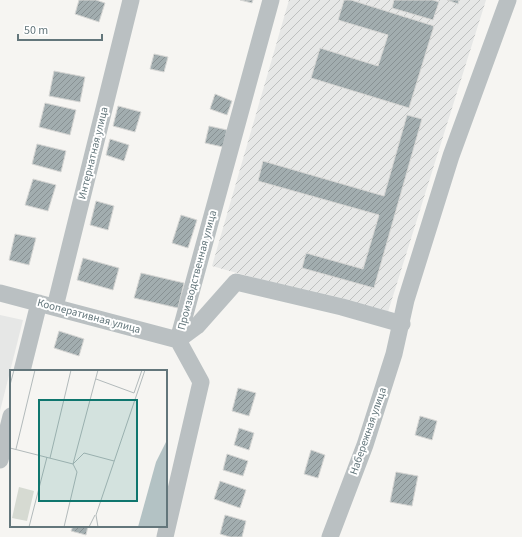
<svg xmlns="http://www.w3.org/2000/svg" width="522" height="537" font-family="'Source Sans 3',sans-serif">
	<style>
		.built { fill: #e6e7e6 }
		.industrial { fill: url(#industrial-furrows) }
		.building { fill: url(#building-hatch); stroke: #d7d7d5 }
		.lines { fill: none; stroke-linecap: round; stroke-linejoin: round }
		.minor { stroke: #bac0c2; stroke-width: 17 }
		.labels { text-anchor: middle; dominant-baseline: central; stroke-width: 4; stroke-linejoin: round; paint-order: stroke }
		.street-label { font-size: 11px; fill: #63767b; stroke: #fff }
		.inset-road { fill: none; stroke: #b2babb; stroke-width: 1 }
		.view { fill: #0f766e; fill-opacity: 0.15; stroke: #0f766e; stroke-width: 2 }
		.inset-edge { fill: none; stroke: #63767b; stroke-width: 2 }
	</style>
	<defs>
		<pattern id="industrial-furrows" width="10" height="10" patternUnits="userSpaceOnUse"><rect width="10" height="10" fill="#e6e7e6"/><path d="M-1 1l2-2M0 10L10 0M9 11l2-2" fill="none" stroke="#bec0bf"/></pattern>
		<pattern id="building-hatch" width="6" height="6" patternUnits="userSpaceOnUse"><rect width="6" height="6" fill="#a2adaf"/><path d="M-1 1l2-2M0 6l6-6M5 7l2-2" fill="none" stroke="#889193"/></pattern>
	</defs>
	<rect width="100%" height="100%" fill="#f6f5f2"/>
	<!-- built -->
	<path class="built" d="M 0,315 L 23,320 L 0,411 Z"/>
	<!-- industrial -->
	<path class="industrial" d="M 289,0 L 486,0 L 387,315 L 212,266 Z"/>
	<!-- building -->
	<path class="building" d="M 79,0 L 96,0 L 105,3 L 99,22 L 75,14 Z
		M 240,0 L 253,0 L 252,3 Z
		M 344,0 L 351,0 L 434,26 L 409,108 L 311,78 L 320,48 L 378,66 L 388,35 L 338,20 Z
		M 394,0 L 433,0 L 439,2 L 433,20 L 392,8 Z
		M 447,0 L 459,0 L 458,4 Z
		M 154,54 L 168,57 L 164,72 L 150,69 Z
		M 54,71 L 85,77 L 80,102 L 49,96 Z
		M 215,94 L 232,101 L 227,115 L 210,109 Z
		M 45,103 L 76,110 L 70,135 L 39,127 Z
		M 118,106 L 141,112 L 135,132 L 113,126 Z
		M 407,115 L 422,119 L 374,288 L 302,268 L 306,253 L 363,269 L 379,215 L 258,181 L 263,161 L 384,196 Z
		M 209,126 L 227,130 L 223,147 L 205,143 Z
		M 110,139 L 129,145 L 124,161 L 106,155 Z
		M 37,144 L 66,151 L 61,172 L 32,164 Z
		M 33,179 L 56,185 L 48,211 L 25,205 Z
		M 96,201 L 114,206 L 108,230 L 90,225 Z
		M 181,215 L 197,220 L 188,248 L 172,243 Z
		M 15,234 L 36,238 L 29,265 L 9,260 Z
		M 83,258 L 119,268 L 113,290 L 77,280 Z
		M 141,273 L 184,283 L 178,308 L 134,298 Z
		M 59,331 L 84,339 L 79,356 L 54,348 Z
		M 238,388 L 256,393 L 249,416 L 232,411 Z
		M 420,416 L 437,421 L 432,440 L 415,435 Z
		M 239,428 L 254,433 L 249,450 L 234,445 Z
		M 311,450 L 325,455 L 318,478 L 304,474 Z
		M 227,454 L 248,461 L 243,476 L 223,470 Z
		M 396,472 L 418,476 L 412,506 L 390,502 Z
		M 220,481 L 246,490 L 240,508 L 214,499 Z
		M 225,515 L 246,521 L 242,537 L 230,537 L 220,534 Z
		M 73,526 L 88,526 L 86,535 L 71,531 Z"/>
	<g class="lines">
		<!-- minor -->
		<path class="minor" d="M 0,293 L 178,340
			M 55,307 L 131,0
			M 178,340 L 197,326 L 236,282 L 342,307 L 402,324
			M 22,371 L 39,303
			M 0,460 L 11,416
			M 165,537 L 201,382 L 178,340 L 271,0
			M 330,537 L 365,445 L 394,354 L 406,300 L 451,156 L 508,0"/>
	</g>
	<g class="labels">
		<!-- street labels -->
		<g class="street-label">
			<text transform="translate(93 153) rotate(-76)">Интернатная улица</text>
			<text transform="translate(197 270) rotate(-75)">Производственная улица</text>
			<text transform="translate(89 316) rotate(15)">Кооперативная улица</text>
			<text transform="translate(368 431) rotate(-71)">Набережная улица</text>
		</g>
	</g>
	<!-- overview -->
	<g transform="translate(10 370)">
		<rect width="157" height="157" fill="#f6f5f2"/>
		<path d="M 9,117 L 24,121 L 17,151 L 2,148 Z" fill="#d6dad2"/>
		<path d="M 157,70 L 157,157 L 128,157 L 146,92 Z" fill="#b3c2c4"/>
		<path class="inset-road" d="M 86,9 L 124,23 L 132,0M 0,15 L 4,0M 0,78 L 63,94M 6,79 L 25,0M 40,88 L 61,0M 63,94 L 74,83 L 104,91M 19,157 L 37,87M 54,157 L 67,102 L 63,94 L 88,0M 79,157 L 85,145M 88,157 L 86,145 L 135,0"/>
		<path class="view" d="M 29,30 L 127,30 L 127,131 L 29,131 Z"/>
		<rect width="157" height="157" class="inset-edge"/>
	</g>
	<!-- scale -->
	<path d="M18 34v6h84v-6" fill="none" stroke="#63767b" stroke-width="2"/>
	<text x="24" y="34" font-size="12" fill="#63767b" stroke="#ffffff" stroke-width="3" paint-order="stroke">50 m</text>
</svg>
